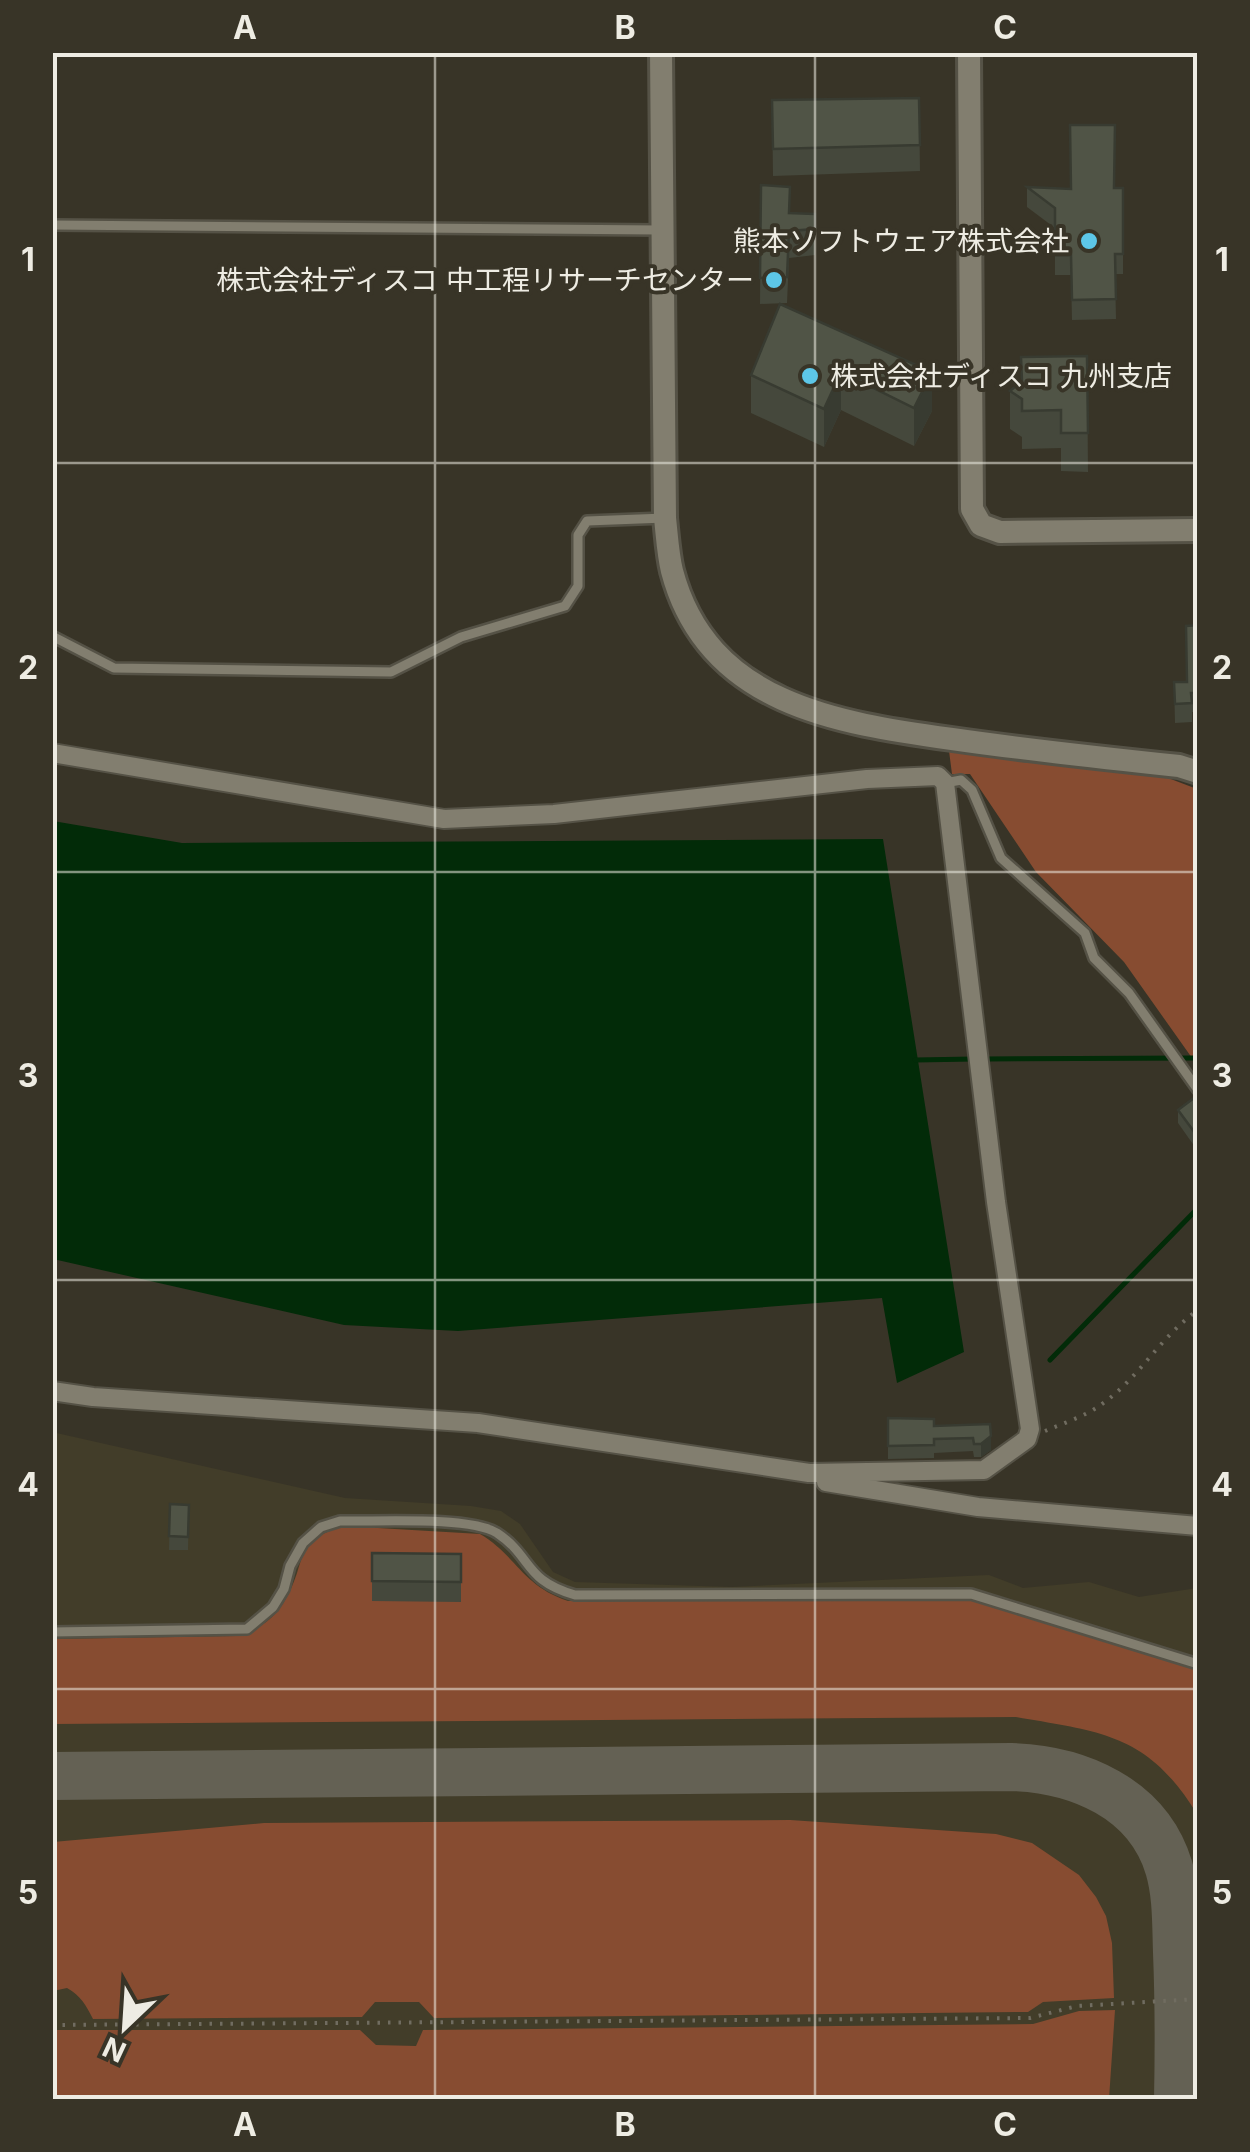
<svg xmlns="http://www.w3.org/2000/svg" width="1250" height="2152" font-family="Inter,'Noto Sans JP',sans-serif">
	<style>
		.built { fill: #423d29 }
		.green { fill: #874c31 }
		.water { fill: #022b08 }
		.lines { fill: none; stroke-linecap: round; stroke-linejoin: round }
		.stream { stroke: #022b08; stroke-width: 5 }
		.taxiway { stroke: #646154; stroke-width: 48 }
		.service-casing { stroke: #555246; stroke-width: 14 }
		.minor-casing { stroke: #555246; stroke-width: 22 }
		.tertiary-casing { stroke: #555246; stroke-width: 28 }
		.path { stroke: #706c60; stroke-width: 4; stroke-dasharray: 2.5 8; stroke-linecap: butt }
		.service { stroke: #827e6f; stroke-width: 9 }
		.minor { stroke: #827e6f; stroke-width: 18 }
		.tertiary { stroke: #827e6f; stroke-width: 22 }
		.wall { fill: #45483c }
		.shaded-wall { fill: #383b31 }
		.building { fill: #505446; stroke: #383b31; stroke-width: 2.5 }
		.grid { fill: none; stroke: #eeece3; stroke-width: 2.5; stroke-opacity: 0.55 }
		.poi-dot { fill: #5dc7e8; stroke: #383427; stroke-width: 4 }
		.labels { text-anchor: middle; dominant-baseline: central; stroke-width: 8; stroke-linejoin: round; paint-order: stroke }
		.poi-label { font-size: 28px; fill: #eeece3; stroke: #383427; text-anchor: end }
		.neatline { fill: none; stroke: #eeece3; stroke-width: 4 }
		.grid-label { font-size: 32px; text-anchor: middle; font-weight: bold; fill: #eeece3 }
	</style>
	<rect width="100%" height="100%" fill="#383427"/>
	<!-- built -->
	<path class="built" d="M 52,1432 L 345,1498 L 471,1506 L 501,1511 L 520,1524 L 553,1572 L 575,1582 L 732,1587 L 989,1575 L 1023,1588 L 1089,1582 L 1139,1597 L 1197,1588 L 1197,2099 L 53,2099 Z"/>
	<!-- green -->
	<path class="green" d="M 948,743 L 1155,773 L 1197,789 L 1197,1065 L 1124,962 L 1036,872 L 970,774 L 952,774 Z
		M 344,1526 L 480,1534 C 516,1555 522,1586 568,1601 L 967,1598 L 1197,1670 L 1197,1814 C 1148,1734 1102,1732 1016,1717 L 53,1724 L 52,1639 L 235,1636 C 270,1628 286,1606 297,1573 C 300,1563 303,1552 310,1544 C 318,1534 332,1530 344,1526 Z
		M 790,1820 L 996,1834 L 1032,1843 L 1079,1875 L 1096,1897 L 1106,1916 L 1112,1943 L 1114,1998 L 1043,2002 L 1028,2012 L 434,2018 L 419,2002 L 375,2002 L 362,2017 L 93,2019 C 86,2005 81,1996 67,1988 L 53,1991 L 53,1842 L 264,1823 Z
		M 1115,2010 L 1109,2099 L 53,2099 L 53,2030 L 360,2030 L 376,2045 L 416,2046 L 423,2030 L 1033,2024 L 1079,2011 Z"/>
	<!-- water -->
	<path class="water" d="M 53,821 L 182,843 L 883,839 L 964,1352 L 897,1383 L 882,1298 L 458,1331 L 344,1325 L 53,1259 Z"/>
	<g class="lines">
		<!-- stream -->
		<path class="stream" d="M 985,1059 L 1198,1058
			M 915,1060 L 974,1059
			M 1050,1360 L 1198,1208"/>
		<!-- taxiway -->
		<path class="taxiway" d="M 52,1776 L 1011,1767 C 1078,1769 1148,1798 1169,1868 C 1177,1895 1176,1925 1177,1952 C 1179,2002 1179,2050 1178,2100"/>
		<defs>
			<path id="service" d="M 52,225 L 659,230
				M 52,636 L 114,668 L 391,672 L 461,637 L 565,606 L 578,586 L 578,535 L 587,521 L 665,518
				M 945,783 L 961,780 L 972,790 L 1001,858 L 1085,933 L 1094,958 L 1129,993 L 1198,1090
				M 52,1632 L 247,1629 L 273,1607 L 284,1589 L 290,1566 L 303,1543 L 321,1527 L 340,1521 C 376,1522 469,1516 497,1533 C 533,1557 523,1580 575,1595 L 971,1594 L 1198,1664"/>
			<path id="minor" d="M 52,753 L 444,819 L 554,814 L 867,779 L 938,776 L 945,783 L 996,1202 L 1030,1429 L 1027,1439 L 984,1470 L 809,1473 L 478,1423 L 93,1397 L 52,1391
				M 826,1482 L 978,1507 L 1198,1526"/>
			<path id="tertiary" d="M 661,52 L 665,518 C 667,536 668,555 672,571 C 707,704 837,723 952,739 C 1028,750 1103,758 1179,766 L 1198,772
				M 969,52 L 972,509 L 981,525 L 1000,532 L 1198,530"/>
		</defs>
		<!-- service casing -->
		<use href="#service" class="service-casing"/>
		<!-- minor casing -->
		<use href="#minor" class="minor-casing"/>
		<!-- tertiary casing -->
		<use href="#tertiary" class="tertiary-casing"/>
		<!-- path -->
		<path class="path" d="M 1045,1431 C 1064,1423 1086,1416 1102,1404 C 1139,1378 1160,1337 1198,1310
			M 52,2025 L 1030,2018 L 1077,2006 L 1198,1999"/>
		<!-- service -->
		<use href="#service" class="service"/>
		<!-- minor -->
		<use href="#minor" class="minor"/>
		<!-- tertiary -->
		<use href="#tertiary" class="tertiary"/>
	</g>
	<!-- wall -->
	<path class="wall" d="M 919,98 L 920,171 L 773,176 L 772,100 Z
		M 761,185 L 790,213 L 815,214 L 815,255 L 789,258 L 787,303 L 760,304 Z
		M 1027,187 L 1070,189 L 1123,188 L 1123,274 L 1115,274 L 1116,319 L 1072,320 L 1071,275 L 1055,275 L 1055,228 L 1027,207 Z
		M 780,304 L 932,411 L 914,446 L 841,410 L 824,447 L 751,413 L 751,375 Z
		M 1087,356 L 1088,472 L 1061,471 L 1061,448 L 1022,449 L 1022,437 L 1010,429 L 1010,391 L 1021,382 L 1021,357 Z
		M 1198,625 L 1198,712 L 1192,712 L 1192,722 L 1175,723 L 1174,682 L 1186,682 Z
		M 1198,1103 L 1198,1145 L 1195,1147 L 1178,1123 L 1178,1110 Z
		M 888,1418 L 934,1426 L 990,1424 L 991,1450 L 981,1457 L 974,1457 L 973,1451 L 934,1453 L 934,1458 L 888,1459 Z
		M 170,1504 L 189,1505 L 188,1550 L 169,1550 Z
		M 372,1553 L 461,1554 L 461,1602 L 372,1601 Z"/>
	<!-- shaded-wall -->
	<path class="shaded-wall" d="M 841,372 L 841,410 L 824,447 L 824,409 Z
		M 932,372 L 932,411 L 914,446 L 914,408 Z
		M 991,1436 L 991,1450 L 981,1457 L 981,1444 Z"/>
	<!-- building -->
	<path class="building" d="M 919,98 L 920,145 L 773,149 L 772,100 Z
		M 1070,125 L 1115,125 L 1114,188 L 1123,188 L 1123,254 L 1115,254 L 1116,299 L 1072,300 L 1071,255 L 1055,255 L 1055,208 L 1027,187 L 1071,189 Z
		M 761,185 L 790,187 L 789,213 L 815,214 L 815,229 L 789,231 L 787,277 L 760,278 Z
		M 780,304 L 932,372 L 914,408 L 841,372 L 824,409 L 751,375 Z
		M 1087,356 L 1088,433 L 1061,433 L 1061,410 L 1022,411 L 1022,399 L 1010,391 L 1022,381 L 1021,357 Z
		M 1198,625 L 1198,693 L 1191,693 L 1192,703 L 1175,704 L 1174,682 L 1187,682 L 1186,626 Z
		M 1194,1098 L 1198,1103 L 1198,1132 L 1195,1133 L 1178,1110 Z
		M 888,1418 L 934,1419 L 934,1426 L 990,1424 L 991,1436 L 981,1444 L 974,1444 L 973,1438 L 934,1439 L 934,1445 L 888,1446 Z
		M 170,1504 L 189,1505 L 188,1537 L 169,1536 Z
		M 372,1553 L 461,1554 L 461,1582 L 372,1581 Z"/>
	<!-- grid -->
	<path class="grid" d="M 435,52 L 435,2100M 815,52 L 815,2100M 52,463 L 1198,463M 52,872 L 1198,872M 52,1280 L 1198,1280M 52,1689 L 1198,1689"/>
	<!-- markers -->
	<g class="poi-dot">
		<circle cx="1089" cy="241" r="10"/>
		<circle cx="774" cy="280" r="10"/>
		<circle cx="810" cy="376" r="10"/>
	</g>
	<g class="labels">
		<!-- poi labels -->
		<g class="poi-label">
			<text x="1069" y="241">熊本ソフトウェア株式会社</text>
			<text x="754" y="280">株式会社ディスコ 中工程リサーチセンター</text>
			<text x="830" y="376" text-anchor="start">株式会社ディスコ 九州支店</text>
		</g>
	</g>
	<!-- border -->
	<rect width="1250" height="2152" fill="none" stroke="#383427" stroke-width="110"/>
	<!-- north arrow -->
	<g transform="translate(125 2027) rotate(205)" stroke="#383427" stroke-width="8" paint-order="stroke">
	<path d="M0-8L18 38L0 25L-18 38Z" fill="#eeece3"/>
	<text y="-15" font-size="28" font-weight="bold" text-anchor="middle" fill="#eeece3">N</text>
	</g>
	<rect x="55" y="55" width="1140" height="2042" class="neatline"/>
	<g class="grid-label">
		<text x="245" y="39">A</text>
		<text x="625" y="39">B</text>
		<text x="1005" y="39">C</text>
		<text x="28" y="271">1</text>
		<text x="1222" y="271">1</text>
		<text x="28" y="679">2</text>
		<text x="1222" y="679">2</text>
		<text x="28" y="1087">3</text>
		<text x="1222" y="1087">3</text>
		<text x="28" y="1496">4</text>
		<text x="1222" y="1496">4</text>
		<text x="28" y="1904">5</text>
		<text x="1222" y="1904">5</text>
		<text x="245" y="2136">A</text>
		<text x="625" y="2136">B</text>
		<text x="1005" y="2136">C</text>
	</g>
</svg>
